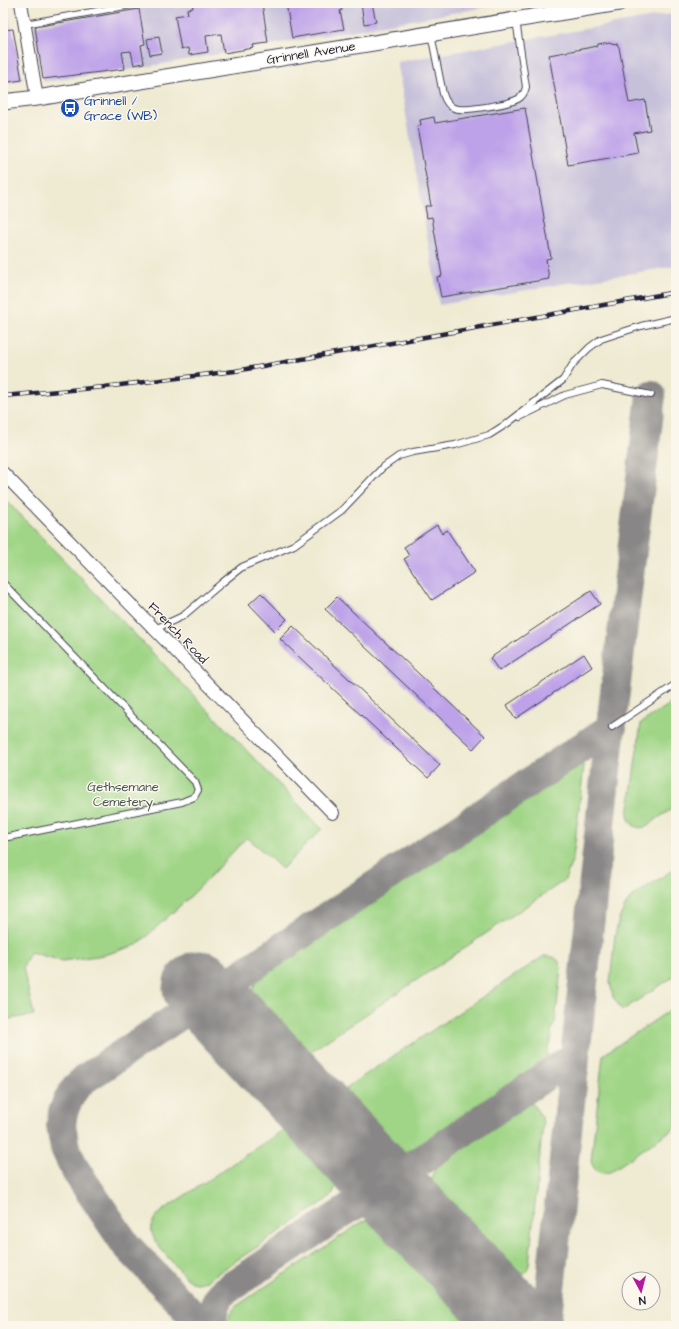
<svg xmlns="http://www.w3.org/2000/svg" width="679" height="1329" font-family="'Architects Daughter',sans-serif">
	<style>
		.industrial { fill: #c6c0da }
		.green { fill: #a0d587; stroke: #617c61 }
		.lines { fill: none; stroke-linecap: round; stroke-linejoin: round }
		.taxiway { stroke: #888686; stroke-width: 30 }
		.runway { stroke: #888686; stroke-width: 75 }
		.building { fill: #bda2e9 }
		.service-casing { stroke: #414052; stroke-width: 8 }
		.minor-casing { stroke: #414052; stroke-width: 14 }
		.tertiary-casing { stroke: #414052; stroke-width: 17 }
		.service { stroke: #fff; stroke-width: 6 }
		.minor { stroke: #fff; stroke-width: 12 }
		.tertiary { stroke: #fff; stroke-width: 15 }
		.rail-casing { stroke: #22223b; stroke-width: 4.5 }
		.rail { stroke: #fbf7ec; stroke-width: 3; stroke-dasharray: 9; stroke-linecap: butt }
		.labels { text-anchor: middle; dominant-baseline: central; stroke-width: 3; stroke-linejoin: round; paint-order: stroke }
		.street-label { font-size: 13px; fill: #22223b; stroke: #fbf7ec }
		.transit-label { font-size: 13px; fill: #164399; stroke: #fbf7ec; text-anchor: start }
		.park-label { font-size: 13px; fill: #485852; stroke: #fbf7ec }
	</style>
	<rect width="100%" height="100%" fill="#fbf7ec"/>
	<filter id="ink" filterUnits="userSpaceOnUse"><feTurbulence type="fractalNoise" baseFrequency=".025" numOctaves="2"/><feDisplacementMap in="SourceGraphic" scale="8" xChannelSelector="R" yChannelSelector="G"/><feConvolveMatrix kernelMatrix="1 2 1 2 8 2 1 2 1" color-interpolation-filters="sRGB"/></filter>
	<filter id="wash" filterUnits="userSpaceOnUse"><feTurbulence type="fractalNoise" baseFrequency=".012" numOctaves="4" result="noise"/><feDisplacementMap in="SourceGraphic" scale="16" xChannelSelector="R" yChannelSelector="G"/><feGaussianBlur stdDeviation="0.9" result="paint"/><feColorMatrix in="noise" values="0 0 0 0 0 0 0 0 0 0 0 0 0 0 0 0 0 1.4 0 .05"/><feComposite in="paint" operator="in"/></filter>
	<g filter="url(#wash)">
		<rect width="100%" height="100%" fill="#efead2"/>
		<!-- industrial -->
		<path class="industrial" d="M 3,3 L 7,3 L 20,81 L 3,84 Z
			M 167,3 L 509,3 L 134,69 L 44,82 L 33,25 Z
			M 676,13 L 676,266 L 574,283 L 574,282 L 439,305 L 397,62 Z"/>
		<!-- green -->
		<path class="green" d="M 3,497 L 322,829 L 282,869 L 247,837 L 194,893 L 137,945 L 104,955 L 62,961 L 30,952 L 23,968 L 34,1015 L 3,1020 Z
			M 676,700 L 676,806 L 645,827 C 635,830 629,823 628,814 L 641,723 Z
			M 581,764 L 584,766 L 573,858 L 565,880 L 301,1058 L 258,1012 C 248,999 251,986 262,976 Z
			M 676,868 L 676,975 L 623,1010 L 622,1010 L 613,997 L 610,982 L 615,935 L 619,919 L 626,904 L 633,896 Z
			M 544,956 C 554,956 559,958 561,968 L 555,1023 C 550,1030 552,1035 550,1042 C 548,1049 547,1053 546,1061 L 414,1149 L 403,1152 L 390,1148 L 344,1102 L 347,1087 Z
			M 676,1006 L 676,1127 L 610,1172 C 601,1175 593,1171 591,1161 L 603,1055 Z
			M 531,1102 L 542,1117 L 543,1124 L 529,1264 C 527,1274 520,1279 510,1276 L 436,1195 C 427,1182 432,1170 443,1160 Z
			M 283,1130 L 303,1133 L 335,1168 L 337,1176 L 337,1184 L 333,1193 L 325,1201 L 206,1281 L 198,1283 L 191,1282 C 184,1277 178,1268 172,1262 C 158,1246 139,1228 163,1210 Z
			M 372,1219 L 382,1221 L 391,1225 L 487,1326 L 233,1326 L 229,1321 L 230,1314 L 235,1307 L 362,1222 Z"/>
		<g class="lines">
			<!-- taxiway -->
			<path class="taxiway" d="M 231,1021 C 223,999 230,988 245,972
				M 354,1205 C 385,1194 405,1207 426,1228
				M 203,1326 L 126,1245 L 76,1171 L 65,1148 L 61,1125 L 63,1112 L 68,1100 L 75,1088 L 86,1078 L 612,727
				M 213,1326 C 211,1312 215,1301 224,1291 L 385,1185 L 575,1056
				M 546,1326 C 564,1159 582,992 600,825 C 615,682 634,539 651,395"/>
			<!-- runway -->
			<path class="runway" d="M 200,988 L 385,1185 L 521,1326"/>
		</g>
		<g id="blocks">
			<!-- building -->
			<path class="building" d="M 192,3 L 262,3 L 268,43 L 253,45 L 254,48 L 224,53 L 221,34 L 206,36 L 208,52 L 189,55 L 188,48 L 181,50 L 175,16 L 188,14 L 187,9 L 193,8 Z
				M 286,3 L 341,3 L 342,10 L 340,11 L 344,29 L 292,38 Z
				M 361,3 L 372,3 L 376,22 L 364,24 Z
				M 461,3 L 482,3 L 482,4 L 462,7 Z
				M 139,9 L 145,44 L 141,45 L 144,63 L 134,65 L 131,51 L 122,52 L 125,69 L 43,79 L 35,27 Z
				M 13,29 L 22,80 L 3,83 L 3,30 Z
				M 159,37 L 162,53 L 150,55 L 147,39 Z
				M 610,42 L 611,43 L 617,44 L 619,47 L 629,103 L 645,100 L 650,130 L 634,133 L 638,153 L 568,165 L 549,55 L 598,46 L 598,44 Z
				M 525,108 L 551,258 L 546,259 L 549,279 L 441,297 L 437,277 L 442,276 L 432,217 L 427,218 L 425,206 L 431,206 L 417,126 L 421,125 L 420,120 L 434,117 L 435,123 Z
				M 437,525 L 442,534 L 447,530 L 475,572 L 432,600 L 404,559 L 409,556 L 404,547 Z
				M 591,591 L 600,604 L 499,671 L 490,658 Z
				M 261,593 L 287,619 L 275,631 L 249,604 Z
				M 337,597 L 485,736 L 473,749 L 325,609 Z
				M 293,626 L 440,765 L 428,778 L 280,639 Z
				M 584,654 L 592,667 L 515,719 L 507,705 Z"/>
		</g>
	</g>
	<g filter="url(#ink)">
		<use href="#blocks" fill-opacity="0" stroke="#414052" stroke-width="1"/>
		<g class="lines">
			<defs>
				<path id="service" d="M 25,24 L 142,3
					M 431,34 L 443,94 C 445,100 448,106 454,108 C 463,112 509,104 518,99 C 523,96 525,92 526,87 L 516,20
					M 520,417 L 565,395 L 602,385 L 651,395
					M 3,583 L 195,782 L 198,790 L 194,797 L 182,802 L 3,838
					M 155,629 L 183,616 L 223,582 L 242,567 L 294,545 L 320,526 L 342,510 L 382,468 L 399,456 L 413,452 L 455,445 L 489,435 L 508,423 L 563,380 L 573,364 L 589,348 L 601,339 L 641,326 L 676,318
					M 612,727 L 676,684"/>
				<path id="minor" d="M 21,3 L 37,98
					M 3,473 L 333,813"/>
				<path id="tertiary" d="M 3,102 L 37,98 L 619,3"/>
			</defs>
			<!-- service casing -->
			<use href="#service" class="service-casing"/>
			<!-- minor casing -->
			<use href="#minor" class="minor-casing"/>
			<!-- tertiary casing -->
			<use href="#tertiary" class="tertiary-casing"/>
			<!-- service -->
			<use href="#service" class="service"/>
			<!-- minor -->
			<use href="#minor" class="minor"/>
			<!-- tertiary -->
			<use href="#tertiary" class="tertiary"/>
			<defs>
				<path id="rail" d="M 3,396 L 104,387 L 235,371 L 676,292"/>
			</defs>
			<!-- rail casing -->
			<use href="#rail" class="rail-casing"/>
			<!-- rail -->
			<use href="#rail" class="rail"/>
		</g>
	</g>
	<!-- icons -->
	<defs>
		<symbol id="bus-disc" viewBox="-11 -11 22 22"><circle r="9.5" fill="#1a4fb4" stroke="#fbf7ec"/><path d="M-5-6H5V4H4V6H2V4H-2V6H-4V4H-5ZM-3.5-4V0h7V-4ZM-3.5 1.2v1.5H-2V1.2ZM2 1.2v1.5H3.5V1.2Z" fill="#fff"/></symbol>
	</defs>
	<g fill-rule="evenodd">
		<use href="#bus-disc" x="59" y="97" width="22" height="22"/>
	</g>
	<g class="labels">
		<!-- street labels -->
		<g class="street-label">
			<text transform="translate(311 53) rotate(-9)">Grinnell Avenue</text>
			<text transform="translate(178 633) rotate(46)">French Road</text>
		</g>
		<!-- transit labels -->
		<g class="transit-label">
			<text x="84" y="101">Grinnell /<tspan x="84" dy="15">Grace (WB)</tspan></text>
		</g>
		<!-- park labels -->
		<g class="park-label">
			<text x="123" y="787">Gethsemane<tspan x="123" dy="15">Cemetery</tspan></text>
		</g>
	</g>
	<!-- margin -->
	<rect width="679" height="1329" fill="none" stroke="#fbf7ec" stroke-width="16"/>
	<!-- north arrow -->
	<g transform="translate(641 1291) rotate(173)"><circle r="19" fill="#fbf7ec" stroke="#a4a2a5"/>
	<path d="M0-3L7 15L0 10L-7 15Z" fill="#b5179e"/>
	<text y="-6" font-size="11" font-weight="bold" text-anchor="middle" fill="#22223b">N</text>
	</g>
</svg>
